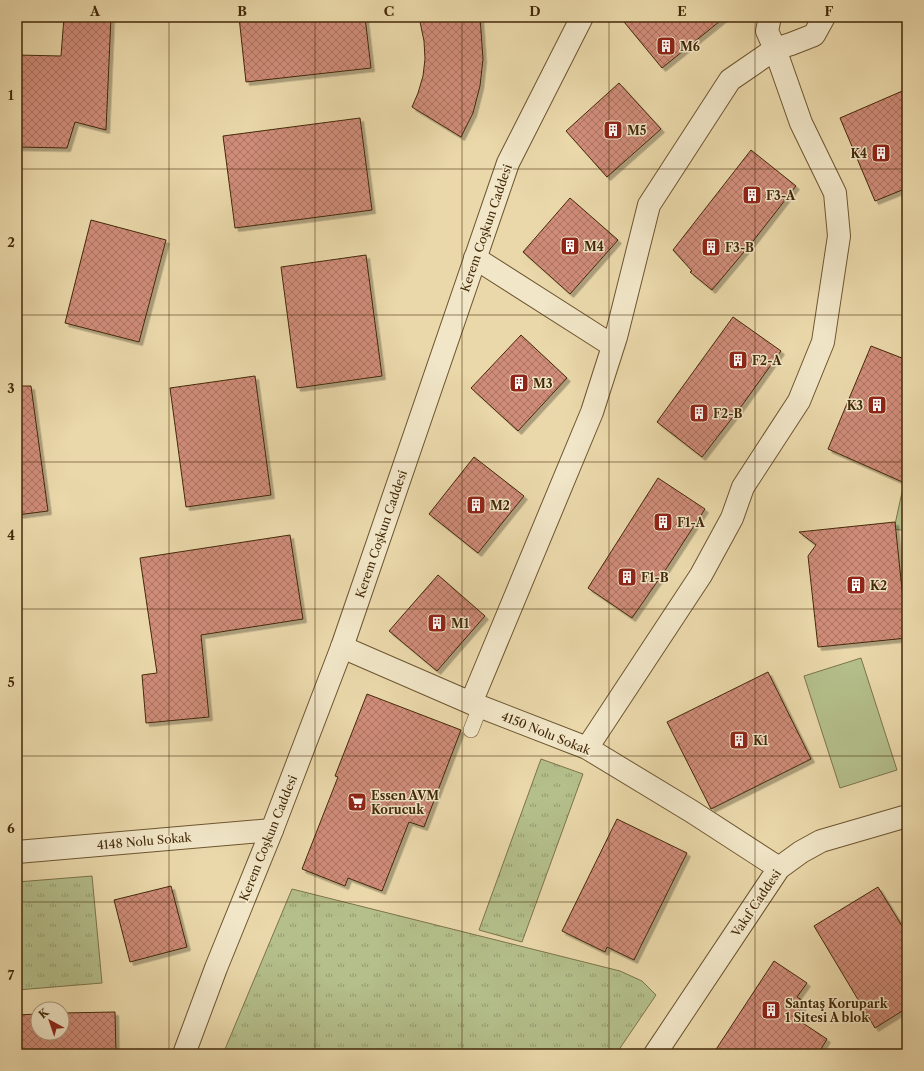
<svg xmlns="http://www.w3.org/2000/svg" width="924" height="1071" font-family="'Libre Caslon Text',serif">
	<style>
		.grass { fill: url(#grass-tufts); stroke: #7c744a }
		.park { fill: #b4bf8b; stroke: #7c744a }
		.building { fill: url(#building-cross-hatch); stroke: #432908; filter: url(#shadow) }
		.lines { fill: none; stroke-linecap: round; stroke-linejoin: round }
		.service-casing { stroke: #6d5530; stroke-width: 16 }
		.minor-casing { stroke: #6d5530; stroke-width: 24 }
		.tertiary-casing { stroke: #6d5530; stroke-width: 24 }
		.service { stroke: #f1e6c8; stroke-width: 15 }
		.minor { stroke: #f1e6c8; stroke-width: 22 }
		.tertiary { stroke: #f1e6c8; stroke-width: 22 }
		.grid { fill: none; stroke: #432908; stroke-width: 1; stroke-opacity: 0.55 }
		.labels { text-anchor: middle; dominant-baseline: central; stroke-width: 3; stroke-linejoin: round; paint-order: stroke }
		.poi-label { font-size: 12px; font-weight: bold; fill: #432908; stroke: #f1e6c8; text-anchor: start }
		.street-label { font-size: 12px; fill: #432908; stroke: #f1e6c8 }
		.neatline { fill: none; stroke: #432908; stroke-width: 1.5 }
		.grid-label { font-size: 13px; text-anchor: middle; font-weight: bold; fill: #432908 }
	</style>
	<defs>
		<pattern id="grass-tufts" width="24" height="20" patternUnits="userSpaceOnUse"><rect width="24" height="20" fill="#b4bf8b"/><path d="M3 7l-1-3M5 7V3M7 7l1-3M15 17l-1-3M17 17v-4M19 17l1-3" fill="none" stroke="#949b70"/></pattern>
		<pattern id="building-cross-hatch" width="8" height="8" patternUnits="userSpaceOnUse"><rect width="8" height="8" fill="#cf8c79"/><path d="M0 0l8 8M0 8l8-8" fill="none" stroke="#aa7261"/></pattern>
		<filter id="shadow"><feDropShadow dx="3.5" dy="3.5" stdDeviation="0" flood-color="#0004"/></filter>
	</defs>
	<rect width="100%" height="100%" fill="#ead8aa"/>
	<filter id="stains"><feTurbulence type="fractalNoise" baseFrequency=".005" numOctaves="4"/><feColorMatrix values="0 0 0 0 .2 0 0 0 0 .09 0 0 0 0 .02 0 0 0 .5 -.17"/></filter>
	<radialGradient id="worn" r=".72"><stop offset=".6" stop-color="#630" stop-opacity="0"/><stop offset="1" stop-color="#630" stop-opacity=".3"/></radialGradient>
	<!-- grass -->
	<path class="grass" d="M 541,759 L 583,774 L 522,942 L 479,930 Z
		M 92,876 L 102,983 L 17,990 L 17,882 Z
		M 292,889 L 620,971 L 642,981 L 656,995 L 616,1054 L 223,1054 Z"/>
	<!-- park -->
	<path class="park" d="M 904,483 L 907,483 L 907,531 L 894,529 Z
		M 861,658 L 897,770 L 840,788 L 804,676 Z"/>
	<!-- building -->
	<path class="building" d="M 64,17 L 111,17 L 106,130 L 75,122 L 67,148 L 17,147 L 17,55 L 61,56 Z
		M 239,17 L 365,17 L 371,68 L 246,82 Z
		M 419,17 L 480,17 L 483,59 L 480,86 L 473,113 L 461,137 L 412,107 L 418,93 L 423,76 L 425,59 L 424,41 Z
		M 620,17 L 725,17 L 662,68 Z
		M 619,83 L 661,129 L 607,177 L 566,131 Z
		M 907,89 L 907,188 L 875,201 L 840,118 Z
		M 360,118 L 372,210 L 235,228 L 223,136 Z
		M 751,150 L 796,186 L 754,240 L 712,290 L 690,272 L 692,271 L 673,250 Z
		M 570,198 L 618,240 L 570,294 L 523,252 Z
		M 91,220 L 166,240 L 139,342 L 65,323 Z
		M 366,255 L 382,376 L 297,388 L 281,267 Z
		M 733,317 L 781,351 L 743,404 L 702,457 L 657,422 Z
		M 521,335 L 567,378 L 518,431 L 471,388 Z
		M 871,346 L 907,360 L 907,484 L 828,449 Z
		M 255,376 L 271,495 L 186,507 L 170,388 Z
		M 17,386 L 31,386 L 48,511 L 17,515 Z
		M 474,457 L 524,496 L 478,553 L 429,514 Z
		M 658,478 L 705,509 L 668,566 L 632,618 L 588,588 Z
		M 895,522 L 907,638 L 818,647 L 808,556 L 816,545 L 799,532 Z
		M 290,535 L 303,619 L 201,635 L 209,717 L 146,723 L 142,675 L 157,673 L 140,558 Z
		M 438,575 L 485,616 L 437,671 L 389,631 Z
		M 768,672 L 811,759 L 711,809 L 667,722 Z
		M 367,694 L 461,730 L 424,827 L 409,822 L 382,891 L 348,878 L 345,886 L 302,869 L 338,777 L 335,776 Z
		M 617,819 L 687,853 L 634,960 L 607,947 L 605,952 L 562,931 Z
		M 171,886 L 187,947 L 130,962 L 114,900 Z
		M 878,887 L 907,934 L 907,1008 L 875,1028 L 814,926 Z
		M 774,961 L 807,983 L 797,997 L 805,1002 L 795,1018 L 827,1039 L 818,1054 L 713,1054 Z
		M 115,1012 L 116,1054 L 17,1054 L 17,1015 L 38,1014 L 38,1033 L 62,1033 L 62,1013 Z"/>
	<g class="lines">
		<defs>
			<path id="service" d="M 471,730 L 480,707"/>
			<path id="minor" d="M 770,17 L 767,31 L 775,49 L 791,44 L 814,35 L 824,17
				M 475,258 L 613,346
				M 342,647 L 471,703 L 587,748 L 691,811 L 779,868
				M 471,703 L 592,412 L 616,337 L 649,205 L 730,80 L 775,49 L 801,123 L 835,193 L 839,236 L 823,342 L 799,401 L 743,487 L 732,518 L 701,575 L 587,748
				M 17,852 L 272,830
				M 655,1054 L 779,868 L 801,852 L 821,841 L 907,816"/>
			<path id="tertiary" d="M 184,1054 L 216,968 L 272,830 L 342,647 L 508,163 L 582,17"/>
		</defs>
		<!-- service casing -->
		<use href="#service" class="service-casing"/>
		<!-- minor casing -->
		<use href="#minor" class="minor-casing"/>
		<!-- tertiary casing -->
		<use href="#tertiary" class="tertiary-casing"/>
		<!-- service -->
		<use href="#service" class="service"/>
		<!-- minor -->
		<use href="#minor" class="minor"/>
		<!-- tertiary -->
		<use href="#tertiary" class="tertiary"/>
	</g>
	<!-- grid -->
	<path class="grid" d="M 169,17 L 169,1054M 315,17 L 315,1054M 462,17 L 462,1054M 609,17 L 609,1054M 755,17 L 755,1054M 17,169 L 907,169M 17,315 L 907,315M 17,462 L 907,462M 17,609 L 907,609M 17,756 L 907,756M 17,902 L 907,902"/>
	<!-- icons -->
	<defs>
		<symbol id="building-square" viewBox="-11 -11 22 22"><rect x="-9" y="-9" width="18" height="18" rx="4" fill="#8f2418" stroke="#f1e6c8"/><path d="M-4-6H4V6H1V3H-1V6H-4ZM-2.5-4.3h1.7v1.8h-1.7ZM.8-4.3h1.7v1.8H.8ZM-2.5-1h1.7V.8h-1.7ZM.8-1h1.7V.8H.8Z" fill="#fff"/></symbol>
		<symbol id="supermarket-square" viewBox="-11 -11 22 22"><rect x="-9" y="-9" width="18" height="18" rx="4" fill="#8f2418" stroke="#f1e6c8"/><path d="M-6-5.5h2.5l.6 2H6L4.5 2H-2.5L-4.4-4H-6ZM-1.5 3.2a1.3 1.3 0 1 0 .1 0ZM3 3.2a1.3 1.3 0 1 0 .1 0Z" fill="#fff"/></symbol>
	</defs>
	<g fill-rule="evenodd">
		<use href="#building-square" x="655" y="35" width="22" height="22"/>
		<use href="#building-square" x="602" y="119" width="22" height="22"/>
		<use href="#building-square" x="870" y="142" width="22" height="22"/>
		<use href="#building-square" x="741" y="184" width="22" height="22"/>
		<use href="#building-square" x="559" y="235" width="22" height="22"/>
		<use href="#building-square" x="700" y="236" width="22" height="22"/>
		<use href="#building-square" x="727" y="349" width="22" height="22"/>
		<use href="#building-square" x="508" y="372" width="22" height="22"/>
		<use href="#building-square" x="866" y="394" width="22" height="22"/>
		<use href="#building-square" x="688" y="402" width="22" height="22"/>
		<use href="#building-square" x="465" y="494" width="22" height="22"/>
		<use href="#building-square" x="652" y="511" width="22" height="22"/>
		<use href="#building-square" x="616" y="566" width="22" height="22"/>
		<use href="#building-square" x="845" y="574" width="22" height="22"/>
		<use href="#building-square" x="426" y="612" width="22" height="22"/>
		<use href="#building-square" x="728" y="729" width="22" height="22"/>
		<use href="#supermarket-square" x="346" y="791" width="22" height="22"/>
		<use href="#building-square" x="760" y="999" width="22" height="22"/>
	</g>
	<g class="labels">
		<!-- poi labels -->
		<g class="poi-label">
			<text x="680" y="46">M6</text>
			<text x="627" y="130">M5</text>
			<text x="867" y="153" text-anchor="end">K4</text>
			<text x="766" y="195">F3-A</text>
			<text x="584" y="246">M4</text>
			<text x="725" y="247">F3-B</text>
			<text x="752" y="360">F2-A</text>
			<text x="533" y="383">M3</text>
			<text x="863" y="405" text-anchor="end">K3</text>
			<text x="713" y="413">F2-B</text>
			<text x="490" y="505">M2</text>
			<text x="677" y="522">F1-A</text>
			<text x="641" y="577">F1-B</text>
			<text x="870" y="585">K2</text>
			<text x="451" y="623">M1</text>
			<text x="753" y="740">K1</text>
			<text x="371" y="795">Essen AVM<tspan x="371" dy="14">Korucuk</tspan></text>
			<text x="785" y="1003">Santaş Korupark<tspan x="785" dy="14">1 Sitesi A blok</tspan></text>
		</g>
		<!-- street labels -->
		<g class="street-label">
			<text transform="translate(486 228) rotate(-71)">Kerem Coşkun Caddesi</text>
			<text transform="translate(381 534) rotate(-71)">Kerem Coşkun Caddesi</text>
			<text transform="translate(546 733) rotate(22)">4150 Nolu Sokak</text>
			<text transform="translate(268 838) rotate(-68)">Kerem Coşkun Caddesi</text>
			<text transform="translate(144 841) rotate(-5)">4148 Nolu Sokak</text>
			<text transform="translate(756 903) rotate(-56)">Vakıf Caddesi</text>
		</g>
	</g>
	<!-- margin -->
	<rect width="924" height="1071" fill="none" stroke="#ead8aa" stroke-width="44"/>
	<!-- north arrow -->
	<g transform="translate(50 1021) rotate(320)"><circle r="19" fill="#f1e6c8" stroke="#ab9a7b"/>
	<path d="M0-3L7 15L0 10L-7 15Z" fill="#8f2418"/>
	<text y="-6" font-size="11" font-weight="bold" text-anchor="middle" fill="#432908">K</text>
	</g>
	<rect x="22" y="22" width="880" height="1027" class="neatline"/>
	<g class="grid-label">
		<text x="95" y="16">A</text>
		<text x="242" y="16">B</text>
		<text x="389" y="16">C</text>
		<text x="535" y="16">D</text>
		<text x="682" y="16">E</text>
		<text x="829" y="16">F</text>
		<text x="11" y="100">1</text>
		<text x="11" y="247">2</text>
		<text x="11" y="393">3</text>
		<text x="11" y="540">4</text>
		<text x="11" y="687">5</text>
		<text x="11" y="833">6</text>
		<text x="11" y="980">7</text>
	</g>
	<rect width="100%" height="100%" filter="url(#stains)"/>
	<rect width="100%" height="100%" fill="url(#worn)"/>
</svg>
